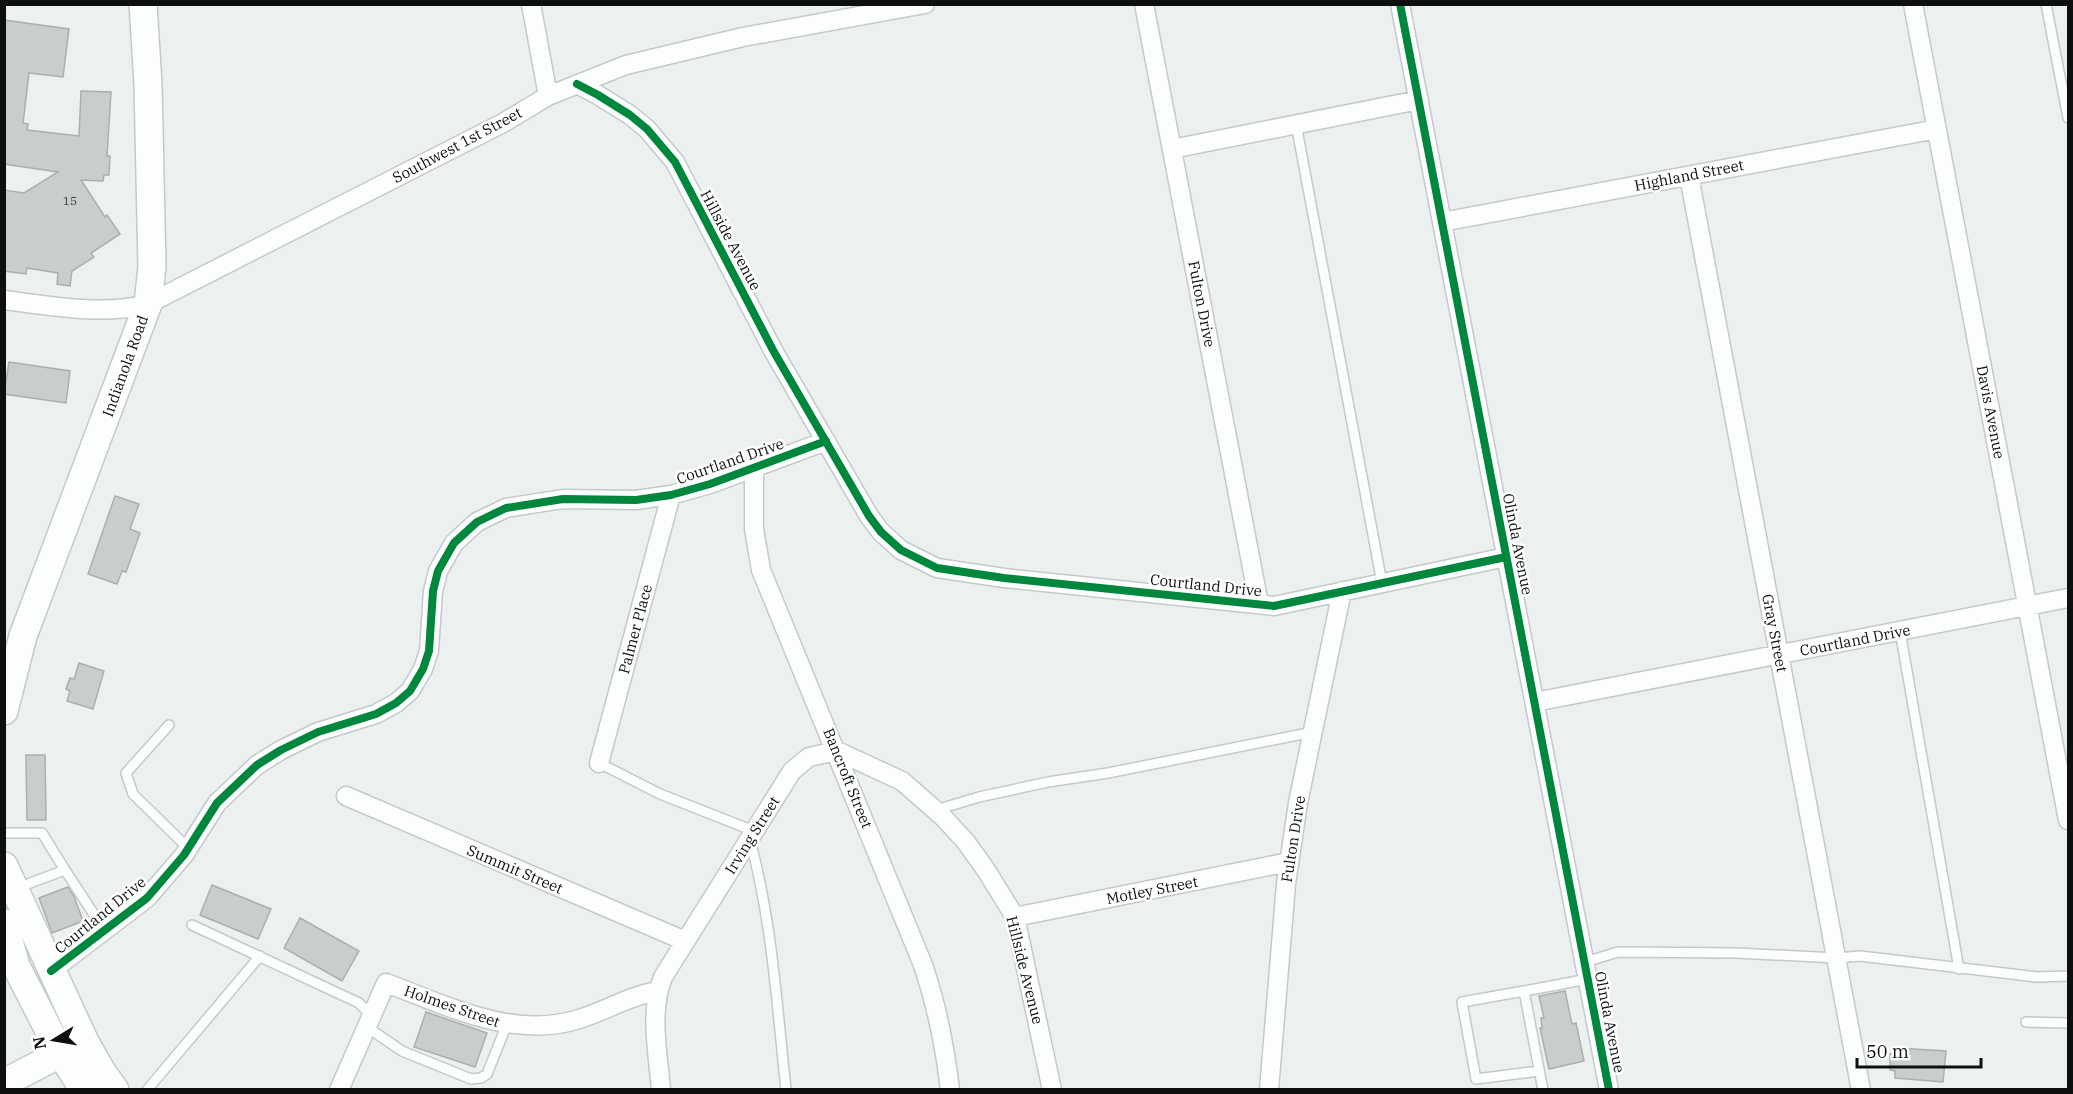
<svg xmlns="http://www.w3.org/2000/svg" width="2073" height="1094" font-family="'IBM Plex Serif',serif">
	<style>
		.building { fill: #cacdcd; stroke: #acafaf; stroke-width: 1.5 }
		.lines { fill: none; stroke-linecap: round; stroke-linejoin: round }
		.lane-casing { stroke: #c6c9c9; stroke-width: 12 }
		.street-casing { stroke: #c6c9c9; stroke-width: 21 }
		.secondary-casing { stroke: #c6c9c9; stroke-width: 30 }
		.lane { stroke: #fcfdfd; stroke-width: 9 }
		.street { stroke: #fcfdfd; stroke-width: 18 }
		.secondary { stroke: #fcfdfd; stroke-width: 27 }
		.cycleway-casing { stroke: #fff; stroke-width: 11 }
		.cycleway { stroke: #00873e; stroke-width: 8 }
		.labels { text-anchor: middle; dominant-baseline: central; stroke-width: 5; stroke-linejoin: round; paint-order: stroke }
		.number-label { font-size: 12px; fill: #3d3f3f }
		.street-label { font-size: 15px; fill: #0e1010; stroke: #fff }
	</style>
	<rect width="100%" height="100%" fill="#ecf0f0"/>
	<!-- building -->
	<path class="building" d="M 4,20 L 69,29 L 63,77 L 29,73 L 23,123 L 28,124 L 27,130 L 79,136 L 81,91 L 111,92 L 107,156 L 110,156 L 109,175 L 104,175 L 103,181 L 81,180 L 105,217 L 107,215 L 120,234 L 91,253 L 94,257 L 72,271 L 70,286 L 57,284 L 58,273 L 27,268 L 26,274 L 4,271 L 4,190 L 24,193 L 58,172 L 4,164 Z
		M 9,362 L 70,371 L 66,403 L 4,394 Z
		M 115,496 L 139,504 L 130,529 L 140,533 L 126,572 L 122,571 L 117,584 L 88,574 Z
		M 79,663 L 104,671 L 93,709 L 67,701 L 70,691 L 66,689 L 70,678 L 74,679 Z
		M 26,755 L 45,755 L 46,820 L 27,820 Z
		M 212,885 L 271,909 L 258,939 L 200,915 Z
		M 68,887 L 74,896 L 83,921 L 52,933 L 39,898 Z
		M 300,918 L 359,951 L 342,981 L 284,948 Z
		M 1565,991 L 1572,1024 L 1576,1023 L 1584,1061 L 1549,1069 L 1540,1028 L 1542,1028 L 1541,1018 L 1544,1018 L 1539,996 Z
		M 426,1012 L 487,1033 L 475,1067 L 414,1047 Z
		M 1897,1048 L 1946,1051 L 1943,1082 L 1895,1078 L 1895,1071 L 1890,1070 L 1890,1054 L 1896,1055 Z"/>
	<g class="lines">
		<defs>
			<path id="lane" d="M 2046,4 L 2068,118
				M 1296,124 L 1382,583
				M 1900,631 L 1959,969
				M 169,725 L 126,773 L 133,794 L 188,848
				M 599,763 L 660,794 L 754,831
				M 936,810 L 979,797 L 1048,782 L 1108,773 L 1313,732
				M 4,833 L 42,833 L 65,870 L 17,888
				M 750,840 C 772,921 777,1006 786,1090
				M 65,870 L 104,930
				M 192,925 L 359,1003 L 372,1016
				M 1585,962 L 1618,952 L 1736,953 L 1837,958 L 1860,956 L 2037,977 L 2068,976
				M 1524,991 L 1588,979
				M 2026,1022 L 2068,1023
				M 367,1027 L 402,1051 L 471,1079 L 481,1078 L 487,1074 L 507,1024
				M 1539,1071 L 1476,1079 L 1462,1002 L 1524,991 L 1543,1090
				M 147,1090 L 260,956"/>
			<path id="street" d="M 531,4 L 548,96
				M 1144,4 L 1259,604
				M 1400,4 L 1609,1090
				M 1913,4 L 2068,820
				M 577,84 L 598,95 L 630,115 L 647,129 L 675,162 L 774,352 L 869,516 L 881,532 L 901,550 L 937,568 L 1004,578 L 1274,606 L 1506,557
				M 1172,149 L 1419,100
				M 1689,176 L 1861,1090
				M 1442,222 L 1937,129
				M 4,300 C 51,306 102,316 148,304 L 503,123 L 548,96 L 626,65 L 743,37 L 925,4
				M 754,467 L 754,529 L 761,570 L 923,965 C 937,1006 945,1047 950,1090
				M 1535,702 L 2068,598
				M 599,763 L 671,495
				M 346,796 L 685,941
				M 1015,917 L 1289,862
				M 51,971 L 147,898 L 184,855 L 217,803 L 257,765 L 281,750 L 318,732 L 376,714 L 396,703 L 410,691 L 423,669 L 429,651 L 433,591 L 438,571 L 454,543 L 477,522 L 506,508 L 563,499 L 636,500 L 671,495 L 710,484 L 826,441
				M 339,1090 L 386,983 C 446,1005 511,1039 576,1020 C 604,1012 628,996 657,991
				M 661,1090 C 658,1053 649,1012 663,977 L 792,771 L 809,757 L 837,751 L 902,781 L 943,817 L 966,842 L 986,870 L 1015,917 L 1052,1090
				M 1269,1090 L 1286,884 L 1298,803 L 1342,591"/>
			<path id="secondary" d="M 4,711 L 23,636 L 148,304 L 152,267 L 148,84 L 143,4
				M 4,866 L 85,1042 L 102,1072 L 115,1090
				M 4,923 L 16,966 L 61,1054 L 84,1090
				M 4,1083 L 75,1046"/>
		</defs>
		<!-- lane casing -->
		<use href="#lane" class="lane-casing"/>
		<!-- street casing -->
		<use href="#street" class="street-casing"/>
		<!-- secondary casing -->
		<use href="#secondary" class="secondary-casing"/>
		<!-- lane -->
		<use href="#lane" class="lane"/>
		<!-- street -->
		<use href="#street" class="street"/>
		<!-- secondary -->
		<use href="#secondary" class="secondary"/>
		<defs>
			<path id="cycleway" d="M 1400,4 L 1609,1090
				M 577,84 L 598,95 L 630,115 L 647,129 L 675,162 L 774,352 L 869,516 L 881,532 L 901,550 L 937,568 L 1004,578 L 1274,606 L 1506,557
				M 51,971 L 147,898 L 184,855 L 217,803 L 257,765 L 281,750 L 318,732 L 376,714 L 396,703 L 410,691 L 423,669 L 429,651 L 433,591 L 438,571 L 454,543 L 477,522 L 506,508 L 563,499 L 636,500 L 671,495 L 710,484 L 826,441"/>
		</defs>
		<!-- cycleway casing -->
		<use href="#cycleway" class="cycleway-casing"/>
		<!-- cycleway -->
		<use href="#cycleway" class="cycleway"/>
	</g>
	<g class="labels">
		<!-- number labels -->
		<g class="number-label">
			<text x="70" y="200">15</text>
		</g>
		<!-- street labels -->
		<g class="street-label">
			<text transform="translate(457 145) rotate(-28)">Southwest 1st Street</text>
			<text transform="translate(1689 175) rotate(-11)">Highland Street</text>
			<text transform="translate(731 240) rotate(62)">Hillside Avenue</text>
			<text transform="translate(1202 304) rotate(79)">Fulton Drive</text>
			<text transform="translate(125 366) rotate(-70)">Indianola Road</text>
			<text transform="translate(1991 412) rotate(79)">Davis Avenue</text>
			<text transform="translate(730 461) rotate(-19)">Courtland Drive</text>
			<text transform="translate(1518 544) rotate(79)">Olinda Avenue</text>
			<text transform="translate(1206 585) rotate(6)">Courtland Drive</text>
			<text transform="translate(635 629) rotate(-75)">Palmer Place</text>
			<text transform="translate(1775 633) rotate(79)">Gray Street</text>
			<text transform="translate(1855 640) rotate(-11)">Courtland Drive</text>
			<text transform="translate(848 778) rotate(68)">Bancroft Street</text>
			<text transform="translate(752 835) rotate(-58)">Irving Street</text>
			<text transform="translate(1293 839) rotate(-81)">Fulton Drive</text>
			<text transform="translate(515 869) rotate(23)">Summit Street</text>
			<text transform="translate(1152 890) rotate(-11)">Motley Street</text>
			<text transform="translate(100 915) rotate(-39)">Courtland Drive</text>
			<text transform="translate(1025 970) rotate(76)">Hillside Avenue</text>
			<text transform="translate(452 1006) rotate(19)">Holmes Street</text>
			<text transform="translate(1610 1022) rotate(79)">Olinda Avenue</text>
		</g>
	</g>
	<!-- border -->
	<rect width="2073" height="1094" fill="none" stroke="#0e1010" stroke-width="12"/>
	<!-- north arrow -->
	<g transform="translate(54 1040) rotate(259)" stroke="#ffffff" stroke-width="4.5" paint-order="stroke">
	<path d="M0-4.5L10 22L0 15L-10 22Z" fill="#0e1010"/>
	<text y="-9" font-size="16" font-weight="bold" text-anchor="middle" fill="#0e1010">N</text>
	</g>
	<!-- scale -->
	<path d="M1857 1058v9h124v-9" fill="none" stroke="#0e1010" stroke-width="3"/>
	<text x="1866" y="1058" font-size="18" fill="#0e1010" stroke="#ffffff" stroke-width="4.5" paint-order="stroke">50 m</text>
</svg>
